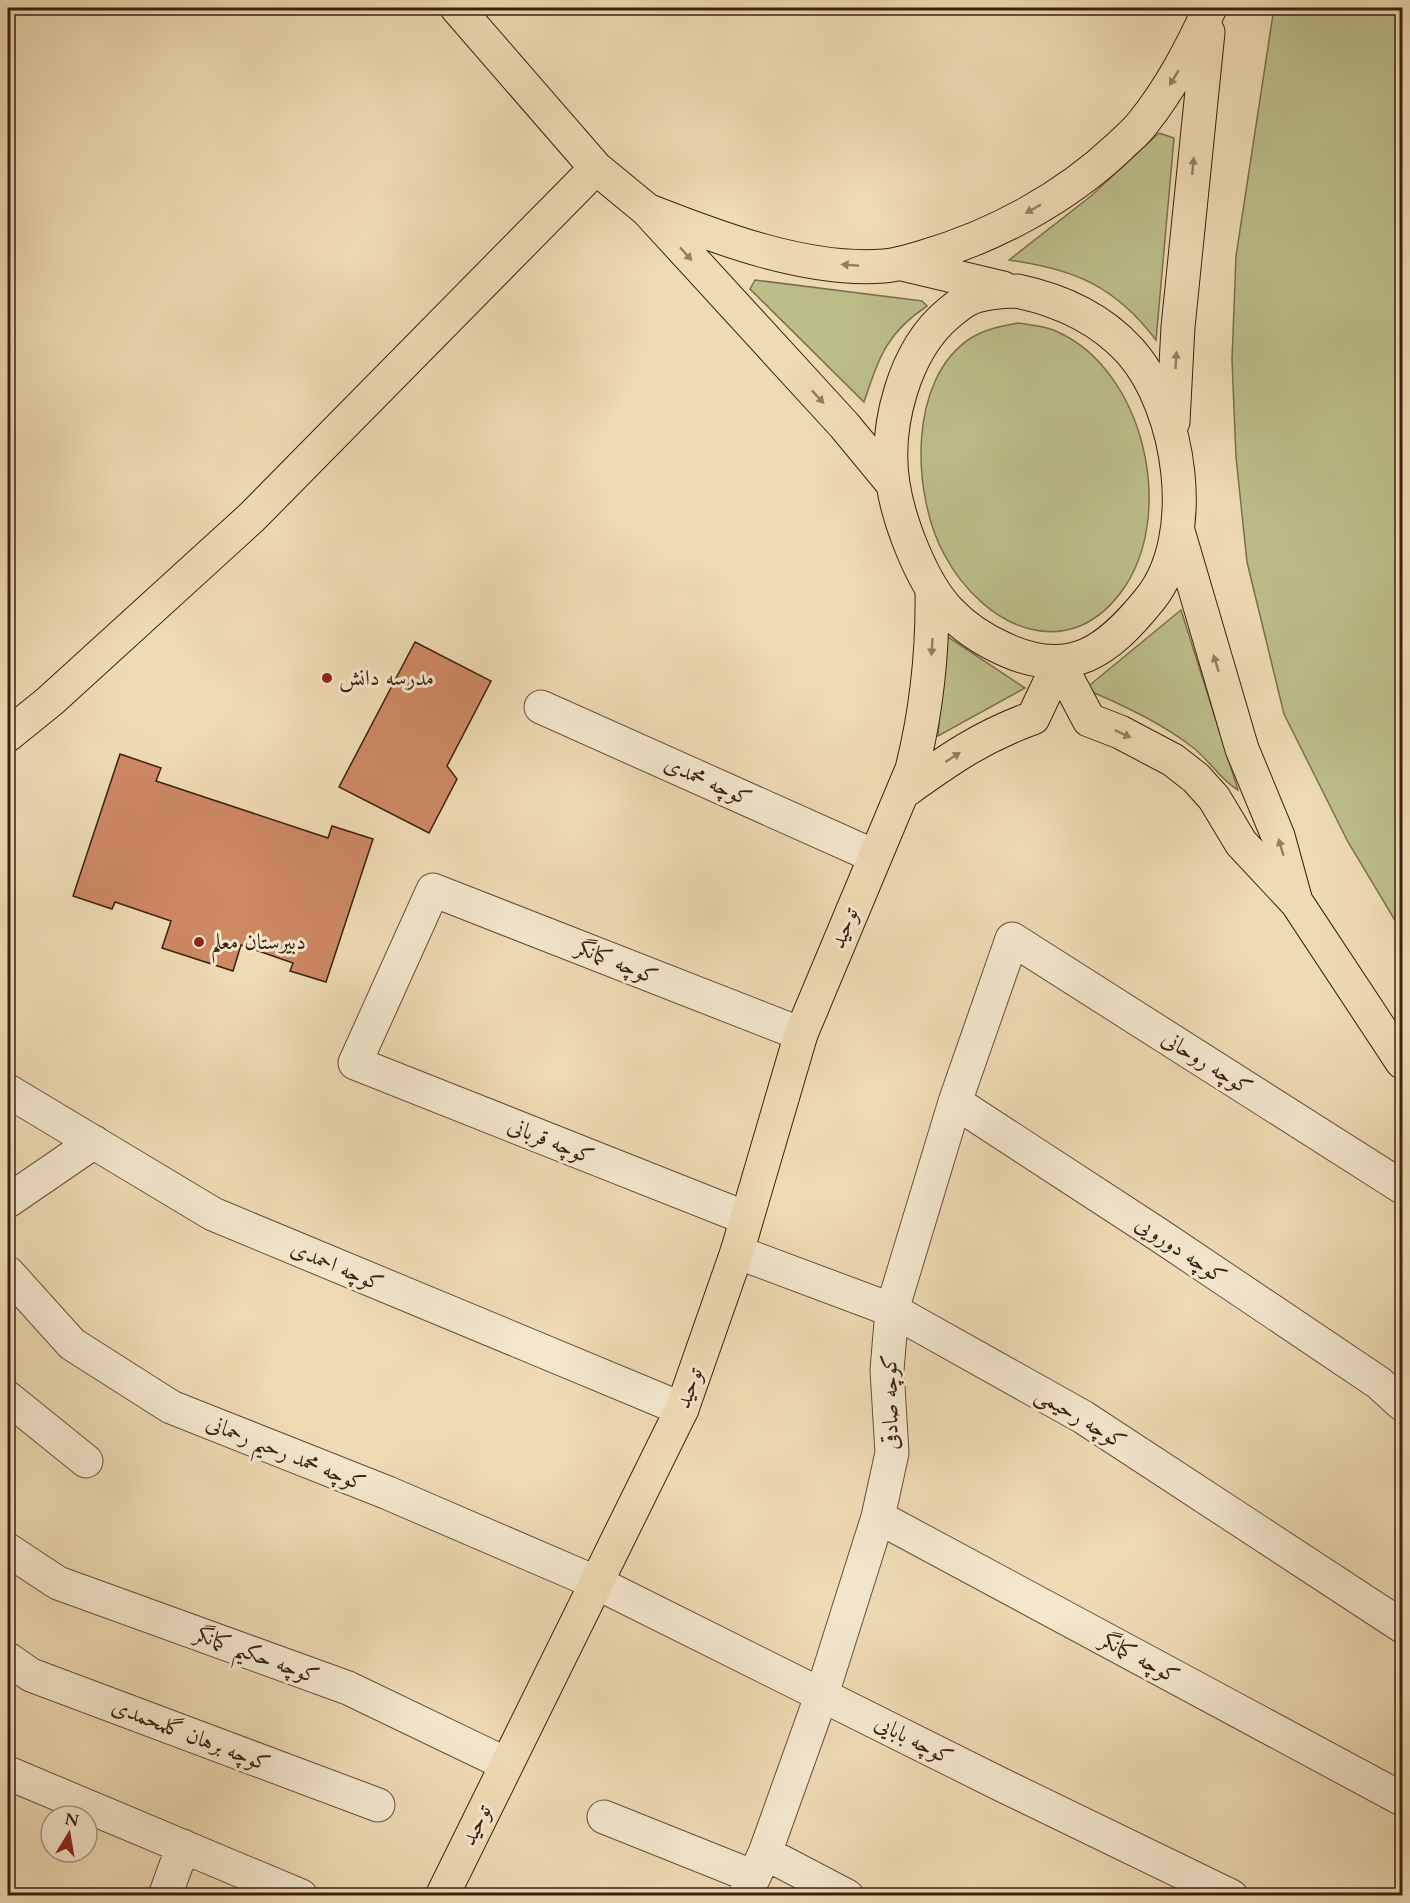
<svg xmlns="http://www.w3.org/2000/svg" width="1410" height="1903" font-family="Cardo,Amiri,serif">
	<style>
		.green { fill: #bcbe8a; stroke: #7c6f4e; stroke-width: 1.5 }
		.building { fill: #cd8864; stroke: #3c2011; stroke-width: 1.5 }
		.lines { fill: none; stroke-linecap: round; stroke-linejoin: round }
		.minor-casing { stroke: #684e3a; stroke-width: 35 }
		.major-casing { stroke: #3c2011; stroke-width: 35 }
		.minor { stroke: #f4e7ce; stroke-width: 33 }
		.major { stroke: #eedab3; stroke-width: 33 }
		.oneway { fill: #957d62 }
		.poi-dot { fill: #8f2418; stroke: #f4e7ce; stroke-width: 2 }
		.labels { text-anchor: middle; dominant-baseline: central; stroke-width: 6; stroke-linejoin: round; paint-order: stroke }
		.poi-label { font-size: 22px; fill: #3c2011; stroke: #f4e7ce; text-anchor: start }
		.street-label { font-size: 22px; fill: #3c2011; stroke: #f4e7ce }
	</style>
	<rect width="100%" height="100%" fill="#eedab3"/>
	<filter id="stains"><feTurbulence type="fractalNoise" baseFrequency=".00333" numOctaves="4"/><feColorMatrix values="0 0 0 0 .2 0 0 0 0 .09 0 0 0 0 .02 0 0 0 .5 -.17"/></filter>
	<radialGradient id="worn" r=".72"><stop offset=".6" stop-color="#630" stop-opacity="0"/><stop offset="1" stop-color="#630" stop-opacity=".3"/></radialGradient>
	<!-- green -->
	<path class="green" d="M 1274,8 L 1402,8 L 1402,932 L 1348,842 L 1284,714 L 1247,562 L 1236,457 L 1232,360 L 1236,256 Z
		M 1159,133 L 1174,138 L 1156,340 C 1115,286 1074,269 1009,260 L 1091,196 Z
		M 755,280 L 922,301 L 927,306 C 886,333 879,358 864,402 L 750,289 Z
		M 1018,323 C 1031,325 1046,326 1058,332 C 1143,371 1175,508 1126,585 C 1071,669 983,628 944,554 C 912,495 907,379 971,338 C 985,329 1002,326 1018,323 Z
		M 1181,610 L 1238,790 C 1220,780 1209,759 1191,746 C 1160,722 1121,704 1085,689 Z
		M 945,635 L 1025,688 L 938,736 Z"/>
	<!-- building -->
	<path class="building" d="M 415,642 L 491,681 L 447,766 L 457,779 L 429,833 L 339,787 Z
		M 120,754 L 161,768 L 156,781 L 328,838 L 332,826 L 373,839 L 326,982 L 290,971 L 293,963 L 241,945 L 233,971 L 162,948 L 171,921 L 115,902 L 112,909 L 73,896 Z"/>
	<g class="lines">
		<defs>
			<path id="minor" d="M 541,707 L 874,856
				M 8,1091 L 213,1214 L 682,1409
				M 955,1102 L 1159,1235 L 1379,1383 L 1402,1404
				M 8,1201 L 94,1142
				M 746,1218 L 355,1063 L 433,890 L 801,1034
				M 737,1252 L 892,1310 L 1083,1417 L 1402,1626
				M 8,1273 L 72,1344 L 171,1407 L 388,1493 L 597,1583 L 1002,1785 L 1231,1896
				M 8,1398 L 86,1461
				M 878,1517 L 1402,1799
				M 8,1550 L 58,1583 L 348,1688 L 506,1764
				M 8,1659 L 31,1675 L 378,1805
				M 8,1773 L 301,1896
				M 604,1817 L 754,1877
				M 765,1853 L 847,1896
				M 165,1896 L 183,1846
				M 745,1896 L 765,1853 L 822,1694 L 878,1517 L 892,1453 L 887,1370 L 892,1310 L 955,1102 L 1012,939 L 1402,1187"/>
			<path id="major" d="M 457,8 L 596,168 L 647,210 L 844,425 L 892,483
				M 647,210 C 718,238 807,272 884,266 C 897,265 910,261 923,257 C 995,236 1065,198 1119,147 C 1127,139 1135,133 1142,124 C 1171,88 1191,49 1210,8
				M 902,264 L 1003,288
				M 1017,291 C 1060,300 1099,317 1130,351 C 1181,408 1200,537 1150,599 C 1108,651 1071,680 1004,649 C 984,640 964,627 949,611 C 922,583 899,522 893,484 C 884,427 904,350 949,313 C 955,308 963,301 971,298 C 985,292 1001,292 1017,291 Z
				M 1173,422 L 1178,327 L 1208,32
				M 1178,531 L 1242,749 L 1278,836 L 1295,898
				M 1059,663 L 1089,720 L 1120,732 L 1173,760 L 1196,778 L 1214,798 L 1241,843 L 1297,903 L 1402,1062
				M 8,735 L 50,701 L 252,517 L 596,168
				M 905,791 C 948,760 982,736 1033,718 L 1059,663
				M 442,1896 L 682,1409 L 737,1252 L 801,1034 L 912,769 C 927,709 933,650 932,589"/>
		</defs>
		<!-- minor casing -->
		<use href="#minor" class="minor-casing"/>
		<!-- major casing -->
		<use href="#major" class="major-casing"/>
		<!-- minor -->
		<use href="#minor" class="minor"/>
		<!-- major -->
		<use href="#major" class="major"/>
	</g>
	<!-- one-way arrows -->
	<defs><path id="oneway-solid" d="M-6-.8H1V-3.2L6.5 0L1 3.2V.8H-6Z" transform="scale(1.5)"/></defs>
	<g class="oneway">
		<use href="#oneway-solid" transform="translate(1174 78) rotate(121)"/>
		<use href="#oneway-solid" transform="translate(1193 166) rotate(-85)"/>
		<use href="#oneway-solid" transform="translate(1033 209) rotate(151)"/>
		<use href="#oneway-solid" transform="translate(686 254) rotate(48)"/>
		<use href="#oneway-solid" transform="translate(850 265) rotate(-175)"/>
		<use href="#oneway-solid" transform="translate(1176 360) rotate(-87)"/>
		<use href="#oneway-solid" transform="translate(818 397) rotate(47)"/>
		<use href="#oneway-solid" transform="translate(932 647) rotate(94)"/>
		<use href="#oneway-solid" transform="translate(1216 663) rotate(-107)"/>
		<use href="#oneway-solid" transform="translate(1123 734) rotate(25)"/>
		<use href="#oneway-solid" transform="translate(953 757) rotate(-33)"/>
		<use href="#oneway-solid" transform="translate(1281 847) rotate(-106)"/>
	</g>
	<!-- markers -->
	<g class="poi-dot">
		<circle cx="327" cy="678" r="6"/>
		<circle cx="199" cy="942" r="6"/>
	</g>
	<g class="labels">
		<!-- poi labels -->
		<g class="poi-label">
			<text x="339" y="678">مدرسه دانش</text>
			<text x="211" y="942">دبیرستان معلم</text>
		</g>
		<!-- street labels -->
		<g class="street-label">
			<text transform="translate(708 781) rotate(24)">کوچه محمدی</text>
			<text transform="translate(844 928) rotate(-68)">توحید</text>
			<text transform="translate(617 962) rotate(22)">کوچه کمانگر</text>
			<text transform="translate(1207 1063) rotate(32)">کوچه روحانی</text>
			<text transform="translate(551 1141) rotate(22)">کوچه قربانی</text>
			<text transform="translate(1181 1250) rotate(34)">کوچه دورویی</text>
			<text transform="translate(337 1266) rotate(23)">کوچه احمدی</text>
			<text transform="translate(689 1388) rotate(-70)">توحید</text>
			<text transform="translate(890 1402) rotate(-91)">کوچه صادقی</text>
			<text transform="translate(1081 1418) rotate(31)">کوچه رحیمی</text>
			<text transform="translate(286 1453) rotate(22)">کوچه محمد رحیم رحمانی</text>
			<text transform="translate(257 1655) rotate(20)">کوچه حکیم کمانگر</text>
			<text transform="translate(1140 1658) rotate(28)">کوچه کمانگر</text>
			<text transform="translate(191 1735) rotate(21)">کوچه برهان گلمحمدی</text>
			<text transform="translate(914 1740) rotate(27)">کوچه بابایی</text>
			<text transform="translate(476 1825) rotate(-64)">توحید</text>
		</g>
	</g>
	<!-- margin -->
	<rect width="1410" height="1903" fill="none" stroke="#eedab3" stroke-width="30"/>
	<rect x="9" y="9" width="1392" height="1885" fill="none" stroke="#3c2011" stroke-width="3"/>
	<rect x="15" y="15" width="1380" height="1873" fill="none" stroke="#3c2011" stroke-width="1.5"/>
	<!-- north arrow -->
	<g transform="translate(69 1834) rotate(11)"><circle r="28" fill="#f4e7ce" stroke="#aa9782" stroke-width="1.5"/>
	<path d="M0-4.5L10 22L0 15L-10 22Z" fill="#8f2418"/>
	<text y="-9" font-size="16" font-weight="bold" text-anchor="middle" fill="#3c2011">N</text>
	</g>
	<rect width="100%" height="100%" filter="url(#stains)"/>
	<rect width="100%" height="100%" fill="url(#worn)"/>
</svg>
